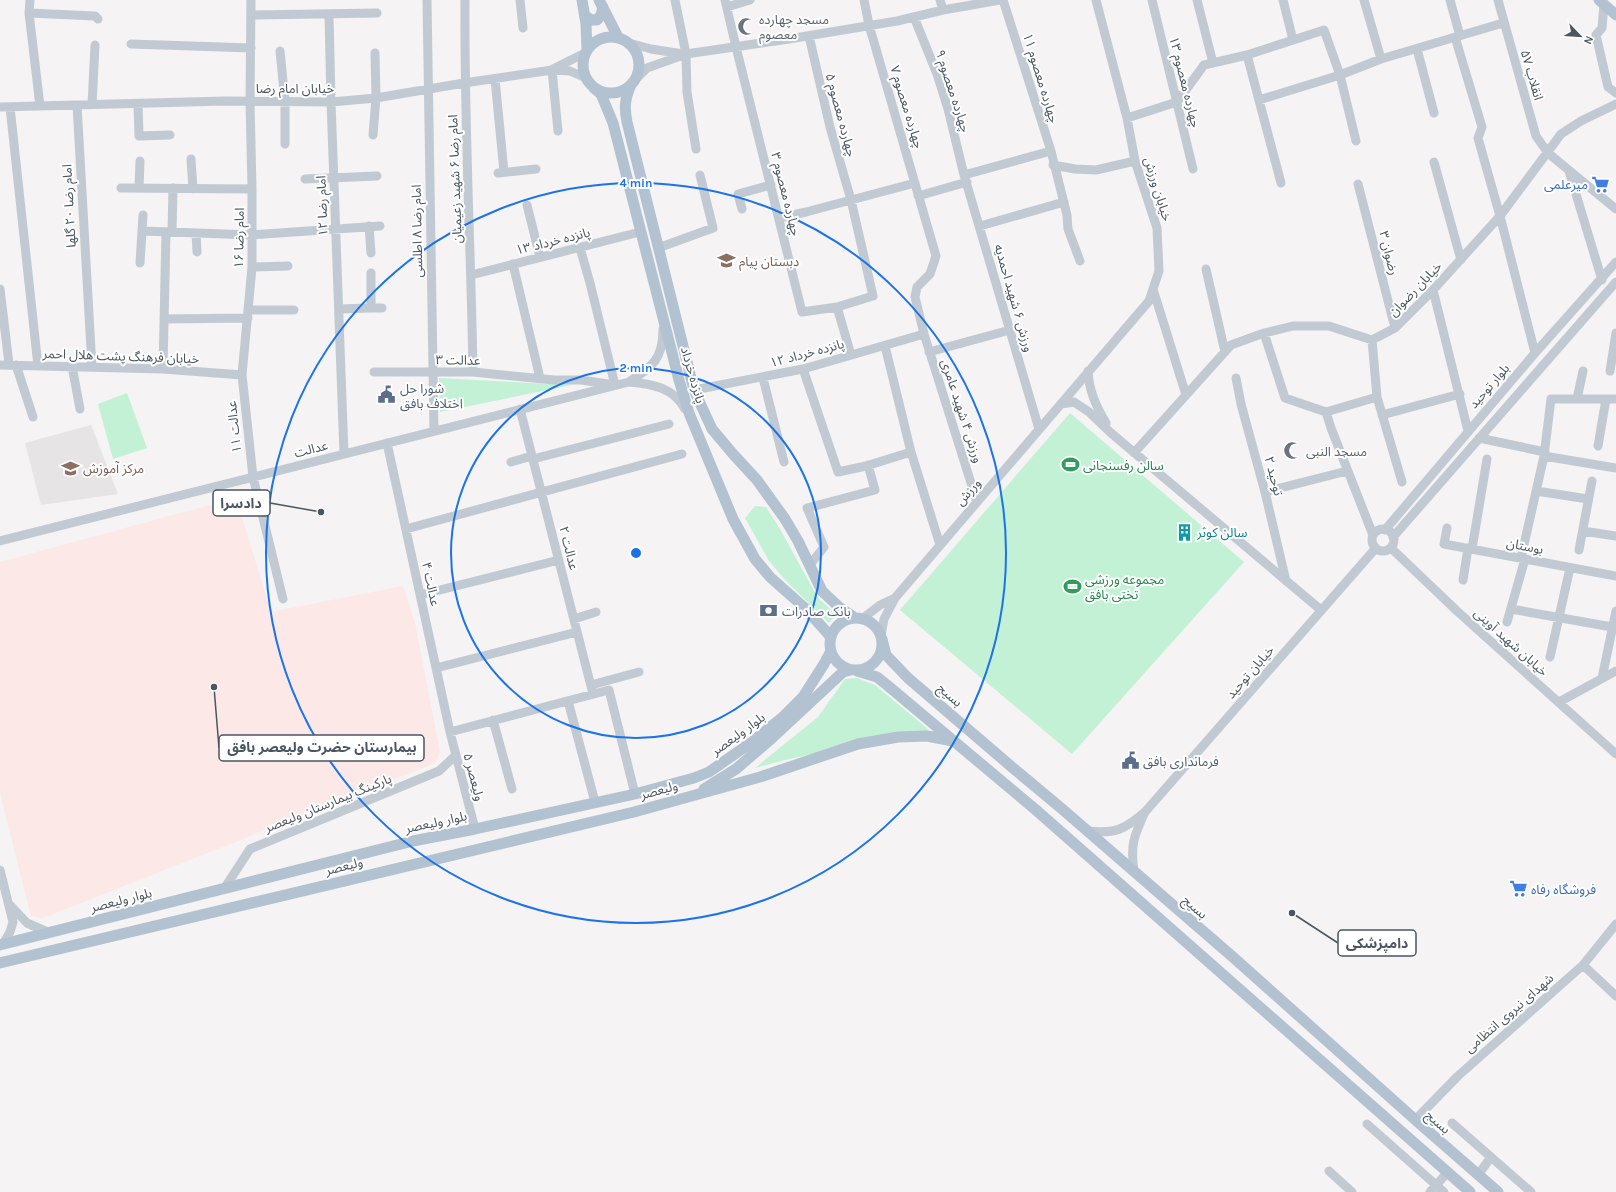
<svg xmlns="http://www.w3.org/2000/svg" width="1616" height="1192" font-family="Karla,'Noto Sans Arabic',sans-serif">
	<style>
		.education { fill: #e6e4e5 }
		.medical { fill: #fce8e6 }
		.green { fill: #c3f1d5 }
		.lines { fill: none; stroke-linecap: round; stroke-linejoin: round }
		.minor { stroke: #c1cad2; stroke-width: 9 }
		.major { stroke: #b3c2d1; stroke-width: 11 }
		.ring { fill: none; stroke: #1a73e8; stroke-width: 2 }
		.labels { text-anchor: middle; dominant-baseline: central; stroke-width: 4; stroke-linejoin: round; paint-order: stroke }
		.worship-label { font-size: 13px; fill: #5b616d; stroke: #fff; text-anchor: start }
		.street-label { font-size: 13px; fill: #4a5661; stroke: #fff }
		.shop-label { font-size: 13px; fill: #366cbe; stroke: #fff; text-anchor: end }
		.education-label { font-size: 13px; fill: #785e54; stroke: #fff; text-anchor: start }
		.service-label { font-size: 13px; fill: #4e5e75; stroke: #fff; text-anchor: start }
		.leisure-label { font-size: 13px; fill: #27864d; stroke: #fff; text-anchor: start }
		.culture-label { font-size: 13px; fill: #0d838f; stroke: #fff; text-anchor: start }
		.centre { fill: #1a73e8; stroke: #fff; stroke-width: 2 }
		.ring-label { font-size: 12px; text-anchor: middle; font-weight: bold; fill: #1a73e8; stroke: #fff; stroke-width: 4; stroke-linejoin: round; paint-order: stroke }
		.leader { fill: none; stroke: #4a5661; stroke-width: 1.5 }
		.callout-dot { fill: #4a5661; stroke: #fff; stroke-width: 1.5 }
		.callout { fill: #fff; stroke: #4a5661; stroke-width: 1.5 }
		.callout-label { font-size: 14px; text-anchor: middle; font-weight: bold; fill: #4a5661 }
	</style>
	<rect width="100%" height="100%" fill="#f5f3f3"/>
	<!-- education -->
	<path class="education" d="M 91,425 L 118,494 L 41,505 L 25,443 Z"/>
	<!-- medical -->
	<path class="medical" d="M 236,498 L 271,612 L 403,586 L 415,623 L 440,752 L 435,763 L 43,918 L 31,916 L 0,793 L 0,562 Z"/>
	<!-- green -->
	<path class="green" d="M 439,378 L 572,385 L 440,412 Z
		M 127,393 L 147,448 L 113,459 L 98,404 Z
		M 1070,413 L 1244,562 L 1072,754 L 900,610 Z
		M 755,506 L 766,507 L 780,529 L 818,598 L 836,614 L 829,623 L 786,581 L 769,561 L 745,518 Z
		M 857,678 L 875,685 L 929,730 L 785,760 L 755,768 L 818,717 L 845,679 Z"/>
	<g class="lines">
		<!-- minor -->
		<path class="minor" d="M 30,0 L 29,13 L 40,106
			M 251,0 L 250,101 L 252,189 L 252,267 L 242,375 L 253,477 L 283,599
			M 427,0 L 434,431
			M 465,0 C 464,124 471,248 473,372
			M 520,0 L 523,28
			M 675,0 L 686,54 L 687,92 L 696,149
			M 725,0 L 736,47 L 802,312 L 837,307 L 851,355
			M 864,0 L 869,25 L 936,256 L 930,274 L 917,287 L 915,297 L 924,334 L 977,502
			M 940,0 L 943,10
			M 1003,0 L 1051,151 L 1067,215 L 1068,229 L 1080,261
			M 1152,0 L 1193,169
			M 1197,0 L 1213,63
			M 1283,0 L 1293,40
			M 1364,0 L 1381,59
			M 1450,0 L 1460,36
			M 1498,0 L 1536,136 L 1548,153 L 1616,209
			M 1604,5 L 1602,28 L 1596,35 L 1608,87 L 1616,93
			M 727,7 L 750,0
			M 29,13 L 95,16 L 98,19
			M 329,14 L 331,102 L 344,454
			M 251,15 L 377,13
			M 914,17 L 937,74 L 948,109 L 964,175 L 1039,429
			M 809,36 L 830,127 L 851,200 L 873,296 L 837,307
			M 1455,37 L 1482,127 L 1478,138 L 1500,216 L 1535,353
			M 629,43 L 651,49 L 683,54
			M 131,44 L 251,48
			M 1417,49 L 1434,113
			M 280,51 L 285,101 L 285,144
			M 1247,55 L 1281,183
			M 553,69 L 585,53
			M 552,70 L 558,131
			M 495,79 L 504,172
			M 636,79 L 647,68 L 686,54 L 789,39 L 897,21 L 943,10 L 1000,0
			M 138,104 L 139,136 L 170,135
			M 77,105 L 92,367
			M 92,105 L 95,45
			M 0,107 L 225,101 L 331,102 L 376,98 L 464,83 L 552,70 L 570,71 L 586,78
			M 10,107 L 38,366
			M 1127,118 L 1177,102 L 1204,65 L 1247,55 L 1324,30 L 1340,75 L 1259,100
			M 373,135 L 376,98 L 375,53
			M 1356,141 L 1340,75 L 1381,59 L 1503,23
			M 191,159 L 193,189
			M 1434,162 L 1461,260
			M 1053,165 L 1075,169 L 1096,170 L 1135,161
			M 1569,171 L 1602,280
			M 498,173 L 536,169
			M 964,175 L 1051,151
			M 305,179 L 377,176
			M 1358,184 L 1395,328
			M 121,188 L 252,189
			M 139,188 L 140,161
			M 918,196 L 967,182
			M 527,205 L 540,257
			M 742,209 L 738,194 L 771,185
			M 779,218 L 806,212 L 915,183
			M 369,226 L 371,253
			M 980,226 L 1064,202
			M 142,231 L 252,235 L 380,226
			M 172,232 L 173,188
			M 196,233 L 197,252
			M 658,248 L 713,228 L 700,175
			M 140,263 L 143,215
			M 513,264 L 540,378
			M 252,267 L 288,266
			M 1206,269 L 1225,352
			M 471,275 L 640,232
			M 0,289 L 9,364
			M 1153,289 L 1186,395
			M 1433,290 L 1468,431
			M 371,308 L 382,308
			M 339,309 L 371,308 L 371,273
			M 248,310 L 294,310
			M 165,319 L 248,318
			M 1264,333 L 1285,398 L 1326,412 L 1331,428 L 1373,535
			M 1372,340 L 1377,397 L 1402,482
			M 885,346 L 911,452 L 940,545
			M 929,352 L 1010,330
			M 0,365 L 163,369 L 242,375
			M 16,365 L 33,417
			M 72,366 L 80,409
			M 163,369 L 166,232
			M 803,369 L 838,472 L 866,466 L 911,452
			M 1088,371 C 1089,391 1096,406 1106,423
			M 1610,371 L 1616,333
			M 374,372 L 473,372 L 554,380 L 581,380 L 615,385 L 590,283 L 580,248
			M 763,378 L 784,462
			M 1236,378 L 1241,404 L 1265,492 L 1286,581
			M 629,382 C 652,384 673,387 685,409
			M 694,390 L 803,369 L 924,334
			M 1577,399 L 1583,371
			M 1061,404 L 1074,402 L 1089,412 L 1111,433 L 1321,610
			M 520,409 L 593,694
			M 1326,412 L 1377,397
			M 1382,415 L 1460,394
			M 1479,438 L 1545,452
			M 387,443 L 450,732 L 475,829
			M 1598,446 L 1606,399
			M 1134,453 L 1231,345 L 1264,333 L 1293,326 L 1329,326 L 1372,340 L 1395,328 L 1433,290 L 1500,216 L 1561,134 L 1581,121 L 1616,104
			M 1544,456 L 1616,468
			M 533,459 L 669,424
			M 511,462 L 532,456
			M 1536,491 L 1588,499
			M 1265,492 L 1347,471
			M 1447,528 L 1444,544 L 1616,576
			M 406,529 L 682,454
			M1372 540a11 11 0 1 1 22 0a11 11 0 1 1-22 0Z
			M 1385,530 L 1535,353 L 1616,262
			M 1583,531 L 1616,536
			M 1393,537 L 1616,282
			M 0,541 L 629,382 C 653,366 663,359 663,329
			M 1391,548 L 1457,611 L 1616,754
			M 1472,549 L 1487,459
			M 1579,550 L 1592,481
			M 1521,558 L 1544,456 L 1551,399 L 1616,399
			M 809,566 L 824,547 L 807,508 L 875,490 L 868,465
			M 1463,580 L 1468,548
			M 420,595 L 559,560
			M 1511,609 L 1612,627
			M 574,619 L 596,612
			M 862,619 L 880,605 L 895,598
			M 1507,622 L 1525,559
			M 881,636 L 884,619 L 895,598 L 1149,301 L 1159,271 L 1157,228 L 1135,161 L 1127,118 L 1096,0
			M 1550,657 L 1570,568
			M 436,668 L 577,632
			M 1602,678 L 1616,611
			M 591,685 L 639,672
			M 568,701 L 595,802
			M 1559,702 L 1616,671
			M 493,720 L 512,789
			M 450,732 L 609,690 L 635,794
			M 1145,812 L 1375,549
			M 1087,831 C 1115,834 1124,830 1145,812 C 1134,836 1130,845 1134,871
			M 0,870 L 13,922 L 10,932 L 3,944
			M 224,889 L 250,849 L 439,771 L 455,756
			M 9,904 L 27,923 L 50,933
			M 1583,965 L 1616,996
			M 1415,1120 L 1458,1076 L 1583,965 L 1616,924
			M 1452,1123 L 1531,1192
			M 1367,1124 L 1444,1192
			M 1329,1171 L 1352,1192
			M 1478,1175 L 1491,1157
			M 1430,1192 L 1447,1173"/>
		<!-- major -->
		<path class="major" d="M 582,0 L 586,24 L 587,50
			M 599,0 L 618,37
			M 1599,0 L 1616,15
			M 585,16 L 592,20 L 597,20 L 601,15 L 603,7
			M583 65a28 28 0 1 1 56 0a28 28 0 1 1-56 0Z
			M 631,85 C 625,98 624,108 627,122 L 694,390 L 712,429 L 733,454 L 757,480 L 785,519 L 798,541 L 822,591 L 839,607 L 855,618
			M 594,88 L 601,94 L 613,123 L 679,380 L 689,413 L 733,519 L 755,559 L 770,577 L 806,609 L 831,637
			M830 644a26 26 0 1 1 52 0a26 26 0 1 1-52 0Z
			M 882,639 L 886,655 L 908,678 L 1013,768 L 1061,808 L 1234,958 L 1420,1124 L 1498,1192
			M 857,671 L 877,677 L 887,685 L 1036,810 L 1470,1192
			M 704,789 L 736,769 L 771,739 L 843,672 L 851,670
			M 0,945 L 413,841 L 475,829 L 635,794 L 694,778 L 709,772 L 752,742 L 783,717 L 803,697 L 824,664 L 831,651
			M 0,963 L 634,812 L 760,777 L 858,744 L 898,737 L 927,736 L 953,741"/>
	</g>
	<!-- distance rings -->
	<g class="ring">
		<circle cx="636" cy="553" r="185"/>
		<circle cx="636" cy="553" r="370"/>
	</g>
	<!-- icons -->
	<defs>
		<symbol id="mosque-bare" viewBox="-9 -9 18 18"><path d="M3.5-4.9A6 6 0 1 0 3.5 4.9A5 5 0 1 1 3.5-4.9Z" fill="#6b7280" stroke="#fff" stroke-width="2.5" paint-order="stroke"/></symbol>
		<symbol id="supermarket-bare" viewBox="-9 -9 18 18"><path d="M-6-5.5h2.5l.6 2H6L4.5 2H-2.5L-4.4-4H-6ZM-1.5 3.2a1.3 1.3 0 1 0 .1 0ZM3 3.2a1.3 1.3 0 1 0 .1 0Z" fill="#3f7fe0" stroke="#fff" stroke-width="2.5" paint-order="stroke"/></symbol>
		<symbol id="school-bare" viewBox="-9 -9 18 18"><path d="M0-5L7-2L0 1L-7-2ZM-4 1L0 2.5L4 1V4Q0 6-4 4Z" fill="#8d6e63" stroke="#fff" stroke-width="2.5" paint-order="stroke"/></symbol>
		<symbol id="civic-bare" viewBox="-9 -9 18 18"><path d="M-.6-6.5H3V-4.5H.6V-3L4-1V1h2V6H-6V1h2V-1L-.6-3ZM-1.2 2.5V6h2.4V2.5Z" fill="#5c6f8a" stroke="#fff" stroke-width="2.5" paint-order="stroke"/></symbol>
		<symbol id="stadium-bare" viewBox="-9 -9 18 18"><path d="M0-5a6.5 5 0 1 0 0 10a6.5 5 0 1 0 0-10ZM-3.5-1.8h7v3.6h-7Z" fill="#2e9e5b" stroke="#fff" stroke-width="2.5" paint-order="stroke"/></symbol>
		<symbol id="building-bare" viewBox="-9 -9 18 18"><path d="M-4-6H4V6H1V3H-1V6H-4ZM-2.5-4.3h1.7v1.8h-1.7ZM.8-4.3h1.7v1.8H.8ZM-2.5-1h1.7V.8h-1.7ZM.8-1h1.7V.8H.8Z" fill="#0f9aa8" stroke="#fff" stroke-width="2.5" paint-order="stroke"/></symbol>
		<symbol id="bank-bare" viewBox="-9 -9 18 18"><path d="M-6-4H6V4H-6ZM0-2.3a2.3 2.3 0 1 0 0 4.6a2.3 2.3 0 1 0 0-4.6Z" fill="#5c6f8a" stroke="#fff" stroke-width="2.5" paint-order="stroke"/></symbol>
	</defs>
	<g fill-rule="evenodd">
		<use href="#mosque-bare" x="734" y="14" width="25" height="25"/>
		<use href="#supermarket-bare" x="1588" y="172" width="25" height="25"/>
		<use href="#school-bare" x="714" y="248" width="25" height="25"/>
		<use href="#civic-bare" x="374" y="382" width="25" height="25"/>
		<use href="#mosque-bare" x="1280" y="438" width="25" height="25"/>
		<use href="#stadium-bare" x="1058" y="452" width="25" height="25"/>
		<use href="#school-bare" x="58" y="456" width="25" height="25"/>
		<use href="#building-bare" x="1172" y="520" width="25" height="25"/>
		<use href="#stadium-bare" x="1060" y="574" width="25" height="25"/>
		<use href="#bank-bare" x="756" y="598" width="25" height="25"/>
		<use href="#civic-bare" x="1118" y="748" width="25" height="25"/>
		<use href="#supermarket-bare" x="1506" y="876" width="25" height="25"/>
	</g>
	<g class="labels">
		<!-- worship labels -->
		<g class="worship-label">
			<text x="759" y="19">مسجد چهارده<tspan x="759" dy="15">معصوم</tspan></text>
			<text x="1306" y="451">مسجد النبی</text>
		</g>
		<!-- street labels -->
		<g class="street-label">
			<text transform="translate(1532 75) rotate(74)">انقلاب ۵۷</text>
			<text transform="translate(1041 78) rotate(73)">چهارده معصوم ۱۱</text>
			<text transform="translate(1185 82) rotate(76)">چهارده معصوم ۱۳</text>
			<text x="295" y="88">خیابان امام رضا</text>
			<text transform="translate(953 91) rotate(72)">چهارده معصوم ۹</text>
			<text transform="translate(907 107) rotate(73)">چهارده معصوم ۷</text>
			<text transform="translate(841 115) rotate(75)">چهارده معصوم ۵</text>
			<text transform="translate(455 179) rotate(-92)">امام رضا ۶ شهید زعیمیان</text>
			<text transform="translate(1158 189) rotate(73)">خیابان ورزش</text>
			<text transform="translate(786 194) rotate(76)">چهارده معصوم ۳</text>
			<text transform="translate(69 206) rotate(-93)">امام رضا ۲۰ گلها</text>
			<text transform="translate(322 206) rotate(-92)">امام رضا ۱۲</text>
			<text transform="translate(417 231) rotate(-91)">امام رضا ۸ اطلسی</text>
			<text transform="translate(239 238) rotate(-89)">امام رضا ۱۶</text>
			<text transform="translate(553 241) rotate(-14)">پانزده خرداد ۱۳</text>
			<text transform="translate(1389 253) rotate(76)">رضوان ۳</text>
			<text transform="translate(1415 289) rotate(-46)">خیابان رضوان</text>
			<text transform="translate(1014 298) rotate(74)">ورزش ۶ شهید احمدیه</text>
			<text transform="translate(807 353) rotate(-15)">پانزده خرداد ۱۲</text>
			<text transform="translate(121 356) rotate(2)">خیابان فرهنگ پشت هلال احمر</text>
			<text transform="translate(458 360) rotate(1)">عدالت ۳</text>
			<text transform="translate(693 375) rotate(74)">پانزده خرداد</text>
			<text transform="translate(1489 386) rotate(-49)">بلوار توحید</text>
			<text transform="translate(962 411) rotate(72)">ورزش ۴ شهید عامری</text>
			<text transform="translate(234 427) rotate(-96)">عدالت ۱۱</text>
			<text transform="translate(311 449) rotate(-14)">عدالت</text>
			<text transform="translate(1274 476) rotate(75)">توحید ۲</text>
			<text transform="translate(968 492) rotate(-49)">ورزش</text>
			<text transform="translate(1525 546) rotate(11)">بوستان</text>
			<text transform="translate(569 548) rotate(76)">عدالت ۲</text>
			<text transform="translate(431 584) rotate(78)">عدالت ۴</text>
			<text transform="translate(1511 642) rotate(42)">خیابان شهید آوینی</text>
			<text transform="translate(1250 672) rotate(-49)">خیابان توحید</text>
			<text transform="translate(950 695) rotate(41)">بسیج</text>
			<text transform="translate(738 734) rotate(-36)">بلوار ولیعصر</text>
			<text transform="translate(474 777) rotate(75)">ولیعصر ۵</text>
			<text transform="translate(659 790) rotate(-15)">ولیعصر</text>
			<text transform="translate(328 803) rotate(-22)">پارکینگ بیمارستان ولیعصر</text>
			<text transform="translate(436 822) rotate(-12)">بلوار ولیعصر</text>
			<text transform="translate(344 866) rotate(-14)">ولیعصر</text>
			<text transform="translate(121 900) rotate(-14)">بلوار ولیعصر</text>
			<text transform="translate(1195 907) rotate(41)">بسیج</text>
			<text transform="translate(1509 1013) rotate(-41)">شهدای نیروی انتظامی</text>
			<text transform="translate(1438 1122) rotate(41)">بسیج</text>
		</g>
		<!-- shop labels -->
		<g class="shop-label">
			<text x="1588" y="184">میرعلمی</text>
			<text x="1531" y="889" text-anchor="start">فروشگاه رفاه</text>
		</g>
		<!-- education labels -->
		<g class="education-label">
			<text x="739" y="261">دبستان پیام</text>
			<text x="83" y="468">مرکز آموزش</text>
		</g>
		<!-- service labels -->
		<g class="service-label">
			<text x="400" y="388">شورا حل<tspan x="400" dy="15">اختلاف بافق</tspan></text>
			<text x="782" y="611">بانک صادرات</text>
			<text x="1143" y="761">فرمانداری بافق</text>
		</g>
		<!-- leisure labels -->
		<g class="leisure-label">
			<text x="1083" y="465">سالن رفسنجانی</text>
			<text x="1085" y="579">مجموعه ورزشی<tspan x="1085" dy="15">تختی بافق</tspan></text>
		</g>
		<!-- culture labels -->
		<g class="culture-label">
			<text x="1197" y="532">سالن کوثر</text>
		</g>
	</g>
	<circle cx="636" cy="553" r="6" class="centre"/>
	<g class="ring-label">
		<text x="636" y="187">4 min</text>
		<text x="636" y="372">2 min</text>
	</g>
	<!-- callouts -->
	<path class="leader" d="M321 512L270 503M214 687L219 748M1292 913L1338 943"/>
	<g class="callout-dot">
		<circle cx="321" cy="512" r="4"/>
		<circle cx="214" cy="687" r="4"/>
		<circle cx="1292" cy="913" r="4"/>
	</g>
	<g class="callout">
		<rect x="213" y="490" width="57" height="26" rx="4"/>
		<rect x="219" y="735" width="205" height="26" rx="4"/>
		<rect x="1338" y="930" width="78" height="26" rx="4"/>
	</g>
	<g class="callout-label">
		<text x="241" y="508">دادسرا</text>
		<text x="322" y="752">بیمارستان حضرت ولیعصر بافق</text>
		<text x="1377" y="948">دامپزشکی</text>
	</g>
	<!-- north arrow -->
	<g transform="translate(1580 36) rotate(115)" stroke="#ffffff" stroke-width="3" paint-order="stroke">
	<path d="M0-3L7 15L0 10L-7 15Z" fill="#4a5661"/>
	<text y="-6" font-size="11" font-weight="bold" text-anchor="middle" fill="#4a5661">N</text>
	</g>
</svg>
